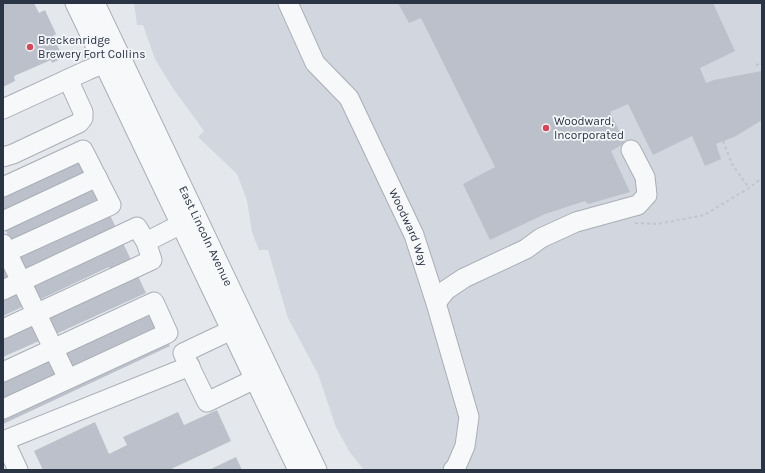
<svg xmlns="http://www.w3.org/2000/svg" width="765" height="473" font-family="Karla,sans-serif">
	<style>
		.built { fill: #d2d6de }
		.building { fill: #bbc0ca }
		.lines { fill: none; stroke-linecap: round; stroke-linejoin: round }
		.minor-casing { stroke: #a9aeb7; stroke-width: 21 }
		.path { stroke: #c2c5cb; stroke-width: 2; stroke-dasharray: 3 3; stroke-linecap: butt }
		.minor { stroke: #f7f8fa; stroke-width: 19 }
		.poi-dot { fill: #d1495b; stroke: #f4f6f9; stroke-width: 1.5 }
		.labels { text-anchor: middle; dominant-baseline: central; stroke-width: 3.5; stroke-linejoin: round; paint-order: stroke }
		.poi-label { font-size: 12px; fill: #2b3445; stroke: #f4f6f9; text-anchor: start }
		.street-label { font-size: 12px; fill: #2b3445; stroke: #f4f6f9 }
	</style>
	<rect width="100%" height="100%" fill="#e4e7ec"/>
	<!-- built -->
	<path class="built" d="M 134,3 L 762,3 L 762,470 L 364,470 L 349,451 L 336,427 L 318,374 L 288,318 L 268,250 L 259,250 L 252,232 L 247,201 L 237,174 L 198,137 L 204,131 L 172,87 L 155,59 L 143,25 L 137,25 Z"/>
	<!-- building -->
	<path class="building" d="M 3,3 L 34,3 L 39,13 L 45,10 L 56,34 L 53,36 L 63,58 L 52,63 L 51,60 L 14,76 L 15,81 L 3,87 Z
		M 398,3 L 713,3 L 735,51 L 700,68 L 706,83 L 714,80 L 762,71 L 762,120 L 736,136 L 716,144 L 721,159 L 705,166 L 692,136 L 653,155 L 628,104 L 610,112 L 625,143 L 611,151 L 630,192 L 588,204 L 585,201 L 545,214 L 490,240 L 463,184 L 495,167 L 421,18 L 409,23 Z
		M 82,158 L 88,171 L 3,210 L 3,194 Z
		M 96,187 L 102,200 L 11,242 L 5,229 Z
		M 110,215 L 116,228 L 24,270 L 18,257 Z
		M 122,241 L 132,262 L 111,271 L 109,267 L 39,300 L 33,287 L 103,254 L 101,250 Z
		M 3,261 L 10,276 L 3,279 Z
		M 138,276 L 146,293 L 56,334 L 48,318 Z
		M 18,293 L 24,306 L 3,316 L 3,300 Z
		M 155,313 L 162,329 L 72,371 L 65,354 Z
		M 31,324 L 39,341 L 3,357 L 3,337 Z
		M 168,342 L 170,346 L 3,424 L 3,418 Z
		M 49,361 L 57,377 L 3,402 L 3,382 Z
		M 217,410 L 231,441 L 169,470 L 43,470 L 34,451 L 95,422 L 109,454 L 127,445 L 123,437 L 178,412 L 184,425 Z
		M 236,457 L 242,470 L 209,470 Z"/>
	<g class="lines">
		<defs>
			<g id="minor">
				<path d="M 75,3 L 298,470"/>
				<path id="s1" d="M 95,3 L 317,470"/>
				<path id="s2" d="M 288,3 L 315,63 L 349,98 L 414,235 L 436,303 L 469,417 L 465,446 L 456,467 L 453,470"/>
				<path d="M 3,109 L 88,70 L 115,59"/>
				<path d="M 3,157 L 13,154 L 79,123 L 83,118 L 83,112 L 68,79"/>
				<path d="M 3,187 L 83,150 L 111,205 L 3,254"/>
				<path d="M 3,221 L 97,177"/>
				<path d="M 146,242 L 191,219"/>
				<path d="M 3,244 L 68,379"/>
				<path d="M 3,290 L 137,227 L 146,242 L 152,260 L 3,329"/>
				<path d="M 436,303 L 446,290 L 464,278 L 526,249 L 541,238 L 576,222 L 638,205 L 647,195 L 645,177 L 631,150"/>
				<path d="M 244,324 L 183,353 L 207,402 L 255,379"/>
				<path d="M 3,372 L 154,302 L 168,333 L 3,409"/>
				<path d="M 4,440 L 18,470"/>
				<path d="M 3,441 L 190,366"/>
			</g>
		</defs>
		<!-- minor casing -->
		<use href="#minor" class="minor-casing"/>
		<!-- path -->
		<path class="path" d="M 756,65 L 762,63
			M 723,141 L 732,164 L 749,188
			M 635,223 L 658,224 L 704,215 L 749,188 L 762,178"/>
		<!-- minor -->
		<use href="#minor" class="minor"/>
	</g>
	<!-- markers -->
	<g class="poi-dot">
		<circle cx="30" cy="47" r="4"/>
		<circle cx="546" cy="128" r="4"/>
	</g>
	<g class="labels">
		<!-- poi labels -->
		<g class="poi-label">
			<text x="38" y="40">Breckenridge<tspan x="38" dy="14">Brewery Fort Collins</tspan></text>
			<text x="554" y="121">Woodward,<tspan x="554" dy="14">Incorporated</tspan></text>
		</g>
		<!-- street labels -->
		<g class="street-label">
			<text stroke="none"><textPath href="#s2" startOffset="257">Woodward Way</textPath></text>
			<text stroke="none"><textPath href="#s1" startOffset="258">East Lincoln Avenue</textPath></text>
		</g>
	</g>
	<!-- border -->
	<rect width="765" height="473" fill="none" stroke="#2b3445" stroke-width="8"/>
</svg>
